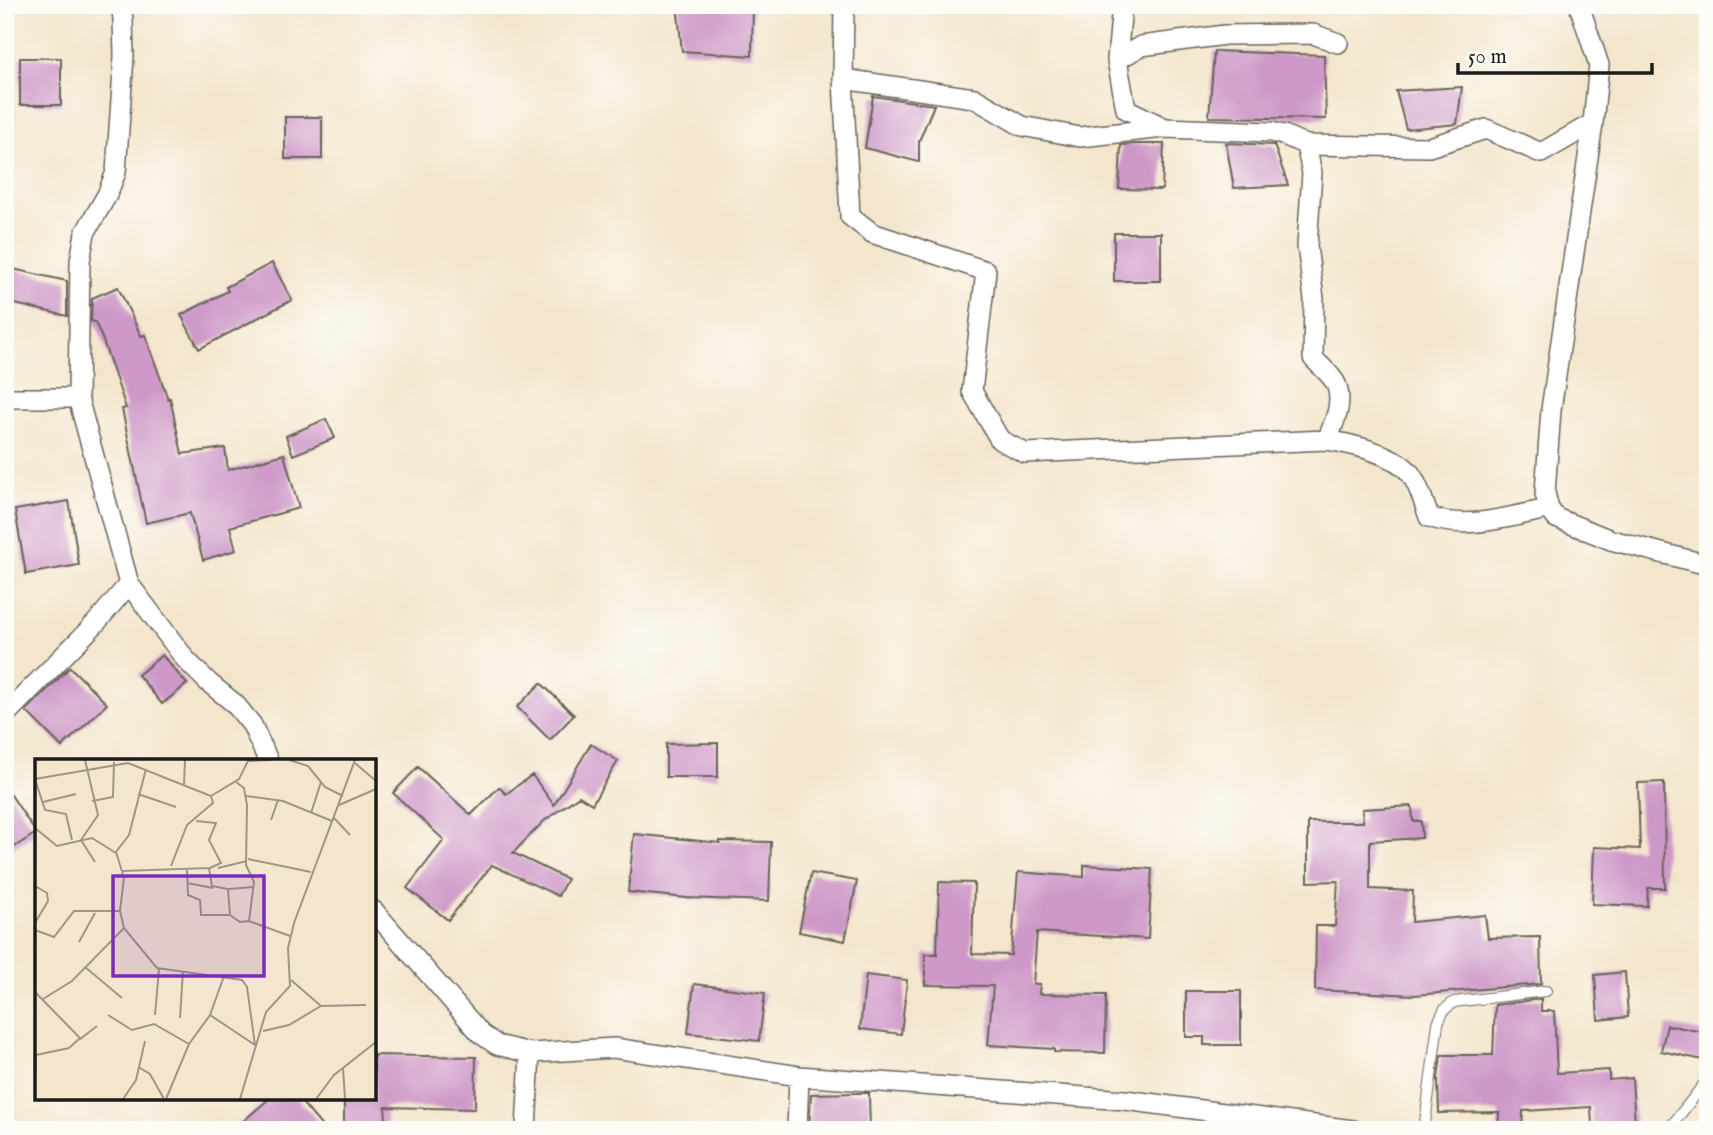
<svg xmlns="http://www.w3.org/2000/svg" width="1713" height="1135" font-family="'IM FELL English',serif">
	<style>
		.building { fill: #ce98c8 }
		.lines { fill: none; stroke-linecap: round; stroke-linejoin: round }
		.service-casing { stroke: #68635a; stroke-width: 12 }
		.minor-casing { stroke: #68635a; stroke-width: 22 }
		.service { stroke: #fff; stroke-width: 10 }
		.minor { stroke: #fff; stroke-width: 19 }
		.inset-road { fill: none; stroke: #9e9586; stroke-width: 2 }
		.view { fill: #7b2cbf; fill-opacity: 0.15; stroke: #7b2cbf; stroke-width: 3.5 }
		.inset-edge { fill: none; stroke: #1c1c1c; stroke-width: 3.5 }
	</style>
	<rect width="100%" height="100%" fill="#fdfcf7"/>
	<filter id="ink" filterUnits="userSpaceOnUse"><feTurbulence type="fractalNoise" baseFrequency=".0143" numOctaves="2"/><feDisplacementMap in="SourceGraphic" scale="14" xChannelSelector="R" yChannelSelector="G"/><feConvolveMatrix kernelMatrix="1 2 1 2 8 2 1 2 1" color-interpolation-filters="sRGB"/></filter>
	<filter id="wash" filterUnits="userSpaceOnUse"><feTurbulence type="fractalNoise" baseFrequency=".00686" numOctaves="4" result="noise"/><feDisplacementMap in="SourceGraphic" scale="28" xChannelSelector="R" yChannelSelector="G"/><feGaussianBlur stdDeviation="1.57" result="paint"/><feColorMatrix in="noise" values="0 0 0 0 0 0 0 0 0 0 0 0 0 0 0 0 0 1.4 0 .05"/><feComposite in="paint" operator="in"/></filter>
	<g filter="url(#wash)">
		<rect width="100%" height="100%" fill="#f4e6cd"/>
		<g id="blocks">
			<!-- building -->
			<path class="building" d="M 677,5 L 753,5 L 752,56 L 682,51 Z
				M 1214,51 L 1324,55 L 1326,119 L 1209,117 Z
				M 20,58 L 61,58 L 61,105 L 20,105 Z
				M 1462,87 L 1457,124 L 1406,129 L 1396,91 Z
				M 873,96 L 934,105 L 919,141 L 919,162 L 865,148 Z
				M 285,117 L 322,117 L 322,159 L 285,159 Z
				M 1226,143 L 1274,145 L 1288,185 L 1234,188 Z
				M 1134,144 L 1164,144 L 1162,190 L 1119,189 L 1121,145 Z
				M 1114,233 L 1161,233 L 1161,281 L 1114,281 Z
				M 272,263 L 292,300 L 199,349 L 181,315 L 228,291 L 226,287 Z
				M 13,269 L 67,281 L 67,316 L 6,302 Z
				M 118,287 L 141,336 L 145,335 L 168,399 L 170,398 L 182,454 L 225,448 L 228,470 L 284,454 L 299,508 L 230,527 L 236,550 L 203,560 L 190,513 L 146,523 L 122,409 L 126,408 L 102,338 L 95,322 L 91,321 L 92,298 Z
				M 326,419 L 335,438 L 293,455 L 286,436 Z
				M 69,501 L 79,565 L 26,574 L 15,510 Z
				M 162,655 L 187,684 L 162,704 L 138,675 Z
				M 70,667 L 107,704 L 62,747 L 26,711 Z
				M 541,683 L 574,715 L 550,740 L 517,707 Z
				M 718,743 L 718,777 L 666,777 L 666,744 Z
				M 591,744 L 618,761 L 592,804 L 579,796 L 544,821 L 513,853 L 567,879 L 558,896 L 492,865 L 448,920 L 407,888 L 444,840 L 393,793 L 418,767 L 471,815 L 499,787 L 506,794 L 532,775 L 554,805 Z
				M 1664,782 L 1665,888 L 1648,888 L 1647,906 L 1592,904 L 1594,847 L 1640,849 L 1638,783 Z
				M 5,786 L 36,833 L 5,853 Z
				M 1412,806 L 1413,821 L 1421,821 L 1422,838 L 1370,841 L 1370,889 L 1413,891 L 1412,922 L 1485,915 L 1488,938 L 1540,937 L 1541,984 L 1415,995 L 1315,990 L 1316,926 L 1335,926 L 1338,881 L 1308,882 L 1308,822 L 1363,822 L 1362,809 Z
				M 634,834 L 720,843 L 720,841 L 771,842 L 769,901 L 687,898 L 628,892 Z
				M 1084,865 L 1152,869 L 1148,939 L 1037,932 L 1033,984 L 1040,984 L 1039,994 L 1106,995 L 1105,1053 L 1054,1052 L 1054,1049 L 988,1045 L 993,986 L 925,985 L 925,954 L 937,954 L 939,882 L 974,883 L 972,954 L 1011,955 L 1018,872 L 1084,877 Z
				M 811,873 L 857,881 L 845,941 L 799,932 Z
				M 1625,972 L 1628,1017 L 1598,1020 L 1595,975 Z
				M 866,975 L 907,980 L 901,1034 L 860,1029 Z
				M 694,984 L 765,993 L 759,1041 L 688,1033 Z
				M 1186,991 L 1241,991 L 1241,1045 L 1204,1045 L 1204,1037 L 1186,1037 Z
				M 1541,999 L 1541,1011 L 1554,1011 L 1557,1073 L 1609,1070 L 1609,1080 L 1632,1078 L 1635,1125 L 1592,1127 L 1591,1107 L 1523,1111 L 1522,1130 L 1498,1130 L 1499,1112 L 1439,1113 L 1438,1079 L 1441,1055 L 1493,1055 L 1495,1005 Z
				M 1667,1025 L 1708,1033 L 1708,1061 L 1661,1051 Z
				M 374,1055 L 476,1057 L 475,1109 L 385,1107 L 387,1130 L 344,1130 L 344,1098 L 374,1098 Z
				M 858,1093 L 869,1093 L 870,1130 L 809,1130 L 811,1094 Z
				M 270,1098 L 298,1098 L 325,1130 L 233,1130 Z"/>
		</g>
	</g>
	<g filter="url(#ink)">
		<use href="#blocks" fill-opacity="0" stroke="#68635a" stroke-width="2"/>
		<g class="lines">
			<defs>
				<path id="service" d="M 1424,1130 L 1438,1023 L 1444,1010 L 1454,1002 L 1546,991
					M 1668,1130 L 1708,1079"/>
				<path id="minor" d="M 121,5 L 123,19 L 124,56 L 116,172 L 107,195 L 85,233 L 80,261 L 78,398 L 129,584
					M 844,5 L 843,79 L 850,216 L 872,233 L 986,271 L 972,391 L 1000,440 L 1025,453 L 1327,440
					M 1122,5 L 1117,60 L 1126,109 L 1165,128 L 1271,132 L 1284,135 L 1306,145 L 1312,173 L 1307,246 L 1314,299 L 1313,358 C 1320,366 1332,375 1336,384 C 1344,403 1334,423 1327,440 C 1350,444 1399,454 1412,476 C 1420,488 1424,504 1429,517 C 1468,531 1509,516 1549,509
					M 1579,5 L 1599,65 L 1593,123 L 1551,410 L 1545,493 L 1549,509 L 1556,518 L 1611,540 L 1708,565
					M 1117,60 L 1141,46 L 1225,35 L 1313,34 L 1338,43
					M 843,79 L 974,98 L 1022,126 L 1080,137 L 1164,128
					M 1306,145 L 1429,147 L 1486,129 L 1541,153 L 1593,123
					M 5,398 L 78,398
					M 5,715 L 95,624 L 129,584 L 186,660 L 208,682 L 235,704 L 252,725 L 268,760
					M 374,911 L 481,1034 L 497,1045 L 530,1053 L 614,1048 L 799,1076 L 1125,1100 L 1353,1130
					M 526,1130 L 530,1053
					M 797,1130 L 799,1076"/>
			</defs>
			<!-- service casing -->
			<use href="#service" class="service-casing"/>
			<!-- minor casing -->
			<use href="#minor" class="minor-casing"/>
			<!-- service -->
			<use href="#service" class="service"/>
			<!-- minor -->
			<use href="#minor" class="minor"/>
		</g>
	</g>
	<!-- overview -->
	<g transform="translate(35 759)">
		<rect width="341" height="341" fill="#f4e6cd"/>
		<path class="inset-road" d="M 50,1 L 63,56 L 46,81 L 60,103M 254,1 L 273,7 L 290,28 L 308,37M 320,4 L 341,22M 0,20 L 93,4 L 176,37 L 178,44 L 152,66 L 136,107M 0,20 L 10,51 L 31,55 L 37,81M 201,23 L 209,29 L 212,46 L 211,106 L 219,123 L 214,162 L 255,177M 149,26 L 150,1M 103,35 L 141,48M 176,37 L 204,20 L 213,2 L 237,1M 211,37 L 248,42 L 297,62M 57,42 L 78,38 L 79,3M 8,43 L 41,35M 304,46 L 341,30M 276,54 L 286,23M 298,58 L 315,76M 236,61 L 243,41M 161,62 L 181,64 L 174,81 L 186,104 L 175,109M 0,69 L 22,87 L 57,79 L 81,94M 213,100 L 276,113M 183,109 L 212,102M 152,111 L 153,136 L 165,141 L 166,156 L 194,156M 87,112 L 174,109 L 177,127 L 193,130 L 195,156 L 205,163 L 214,162M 152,124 L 178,129M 0,127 L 12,134 L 13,142 L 0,164M 194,130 L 218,128M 89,169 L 85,152 L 89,119 L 81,93 L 94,76 L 111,10M 0,171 L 19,178 L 39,152 L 85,152M 44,183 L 60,154M 50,208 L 87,239M 256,221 L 286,247M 0,233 L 45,279 L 34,289 L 1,296M 8,240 L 37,222 L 89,169 L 122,209 L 207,221 L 212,228 L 220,286M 73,256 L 97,271 L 119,265 L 154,285M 120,256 L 124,210M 175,256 L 220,286M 145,259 L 148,212M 228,272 L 254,266 L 286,247 L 331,246M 44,281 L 62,267M 0,288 L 1,311M 105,309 L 115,315 L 129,340M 308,309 L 310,340M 88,340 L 101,321 L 110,282M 131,340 L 154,285 L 175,256 L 189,217M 205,340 L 231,253 L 255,227 L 253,189 L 259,164 L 320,1M 281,340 L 299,316 L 341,283"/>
		<path class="view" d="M 78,117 L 229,117 L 229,217 L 78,217 Z"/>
		<rect width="341" height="341" class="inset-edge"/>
	</g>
	<!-- margin -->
	<rect width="1713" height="1135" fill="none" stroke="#fdfcf7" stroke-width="28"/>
	<!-- scale -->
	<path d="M1458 63v10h194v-10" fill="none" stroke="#1c1c1c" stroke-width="3.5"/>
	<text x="1468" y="63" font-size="21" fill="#1c1c1c" stroke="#fdfcf7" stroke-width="5" paint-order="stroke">50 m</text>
</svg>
